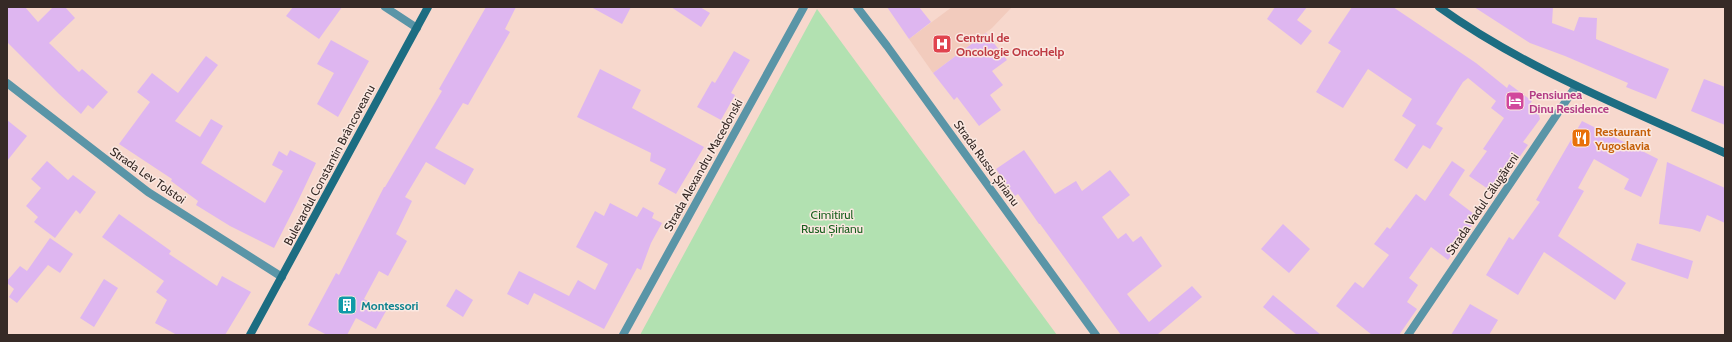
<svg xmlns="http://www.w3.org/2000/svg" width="1732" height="342" font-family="Cabin,sans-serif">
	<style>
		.built { fill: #f2cbbd }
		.green { fill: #b2e1b1 }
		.building { fill: #deb6f0 }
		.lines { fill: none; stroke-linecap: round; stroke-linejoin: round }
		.street { stroke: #5a95a7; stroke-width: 8 }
		.secondary { stroke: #1c6d82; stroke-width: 8 }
		.labels { text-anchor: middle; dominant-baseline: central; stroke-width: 3; stroke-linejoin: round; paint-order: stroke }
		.health-label { font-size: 12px; font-weight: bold; fill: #be3a42; stroke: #fbe8e1; text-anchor: start }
		.hotel-label { font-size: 12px; font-weight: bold; fill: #b23c85; stroke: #fbe8e1; text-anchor: start }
		.food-label { font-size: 12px; font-weight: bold; fill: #c56008; stroke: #fbe8e1; text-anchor: start }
		.street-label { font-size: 12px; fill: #362a26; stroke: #fbe8e1 }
		.park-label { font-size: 12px; fill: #195f1e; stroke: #fbe8e1 }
		.culture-label { font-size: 12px; font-weight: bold; fill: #0d838f; stroke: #fbe8e1; text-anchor: start }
	</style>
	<rect width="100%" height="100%" fill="#f7d8cd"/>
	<!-- built -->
	<path class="built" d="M 952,7 L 1012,7 L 992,28 L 933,73 L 909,39 Z"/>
	<!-- green -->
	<path class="green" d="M 817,9 L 1057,335 L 640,335 Z"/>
	<!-- building -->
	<path class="building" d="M 7,7 L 25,7 L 38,22 L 53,7 L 65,7 L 75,18 L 49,43 L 79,72 L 82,69 L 108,92 L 93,109 L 88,105 L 81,114 L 59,94 L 7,42 Z
		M 293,7 L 342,7 L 319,39 L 286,16 Z
		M 486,7 L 516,7 L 505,29 L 510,32 L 468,105 L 463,103 L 435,148 L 474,169 L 465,185 L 426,162 L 405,197 L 412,201 L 396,234 L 407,241 L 388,276 L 379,271 L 364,299 L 386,311 L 376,329 L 356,318 L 347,335 L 327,335 L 308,325 L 336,273 L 339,275 L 384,187 L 385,187 L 442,91 L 439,89 Z
		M 591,7 L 631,7 L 622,24 Z
		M 671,7 L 700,7 L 710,13 L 701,27 Z
		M 887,7 L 919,7 L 931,22 L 909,39 Z
		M 1275,7 L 1307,7 L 1297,20 L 1312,31 L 1301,45 L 1267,19 Z
		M 1352,7 L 1393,7 L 1476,63 L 1507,88 L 1509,84 L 1532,101 L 1530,104 L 1539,115 L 1540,119 L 1523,142 L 1528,145 L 1511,169 L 1508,166 L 1491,191 L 1469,176 L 1487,151 L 1483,149 L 1504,118 L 1491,108 L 1496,101 L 1468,78 L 1463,82 L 1436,124 L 1443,128 L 1430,149 L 1423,145 L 1407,169 L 1394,160 L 1416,125 L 1402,116 L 1412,99 L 1368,69 L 1343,108 L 1316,92 L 1341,51 L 1328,43 Z
		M 1474,7 L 1553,7 L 1552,23 L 1574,31 L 1579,17 L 1597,18 L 1596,39 L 1669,69 L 1656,99 L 1626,87 L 1628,83 L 1565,56 L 1530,43 Z
		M 986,33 L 1007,60 L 992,71 L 1003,85 L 990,95 L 1001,110 L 979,126 L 957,97 L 954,100 L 933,73 Z
		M 331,40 L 369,61 L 338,117 L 317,104 L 334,73 L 317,64 Z
		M 734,51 L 750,60 L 731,93 L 735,95 L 721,120 L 697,107 L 712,81 L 715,83 Z
		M 206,56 L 218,65 L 175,121 L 200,137 L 211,119 L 223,126 L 201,163 L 265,203 L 283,171 L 272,165 L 279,151 L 287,156 L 290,150 L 316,163 L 298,201 L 274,248 L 230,226 L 196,205 L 198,201 L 171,181 L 172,179 L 119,144 L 150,102 L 137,92 L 152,73 L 178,93 Z
		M 600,69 L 641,90 L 632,108 L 704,147 L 676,194 L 658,184 L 666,169 L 650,161 L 651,153 L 577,117 Z
		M 1704,79 L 1725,87 L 1725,125 L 1691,111 Z
		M 7,120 L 27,136 L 7,161 Z
		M 1582,121 L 1658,159 L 1641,197 L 1624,189 L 1629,179 L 1594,159 L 1578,188 L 1584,191 L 1558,236 L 1626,283 L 1615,300 L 1544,252 L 1518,295 L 1486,275 L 1509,237 L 1513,240 L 1540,202 L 1536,200 Z
		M 1024,150 L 1055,194 L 1076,181 L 1082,191 L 1110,170 L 1130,195 L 1102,217 L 1118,239 L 1126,233 L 1133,242 L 1141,236 L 1162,266 L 1127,294 L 1149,322 L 1192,286 L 1202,297 L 1158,334 L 1159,335 L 1121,335 L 1040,224 L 1039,224 L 1018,194 L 1015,196 L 996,169 Z
		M 47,161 L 68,180 L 73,175 L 96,192 L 80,214 L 76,210 L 55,238 L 34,222 L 38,217 L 26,206 L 41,188 L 31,179 Z
		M 1452,161 L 1465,170 L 1449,195 L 1478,217 L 1448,260 L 1431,247 L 1409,278 L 1418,285 L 1407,302 L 1417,309 L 1399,335 L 1372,335 L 1336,306 L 1355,282 L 1363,288 L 1389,255 L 1374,244 L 1387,227 L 1390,229 L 1416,194 L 1425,201 Z
		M 1667,162 L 1725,188 L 1725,223 L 1707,215 L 1700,232 L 1692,229 L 1659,224 Z
		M 610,203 L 637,217 L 643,207 L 654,213 L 652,218 L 662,223 L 651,243 L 641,270 L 637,268 L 604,329 L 534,293 L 528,305 L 507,294 L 519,271 L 569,296 L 578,280 L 595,290 L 608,264 L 576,247 L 595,211 L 604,216 Z
		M 119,214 L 171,251 L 169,254 L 217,286 L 222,276 L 251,292 L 225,335 L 177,335 L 155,323 L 167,300 L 156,292 L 164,281 L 102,237 Z
		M 1283,224 L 1310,249 L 1289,273 L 1261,249 Z
		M 50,238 L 73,254 L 60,273 L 48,265 L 17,303 L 9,297 L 14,289 L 7,283 L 7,281 L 20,266 L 27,271 Z
		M 1637,243 L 1693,261 L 1688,279 L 1631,260 Z
		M 104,279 L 118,288 L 94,327 L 80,318 Z
		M 456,289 L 473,300 L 463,317 L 446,306 Z
		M 1273,295 L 1321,335 L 1297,335 L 1263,307 Z
		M 1470,304 L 1498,320 L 1489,335 L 1451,335 Z"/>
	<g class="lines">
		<!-- street -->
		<path class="street" d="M 385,7 L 417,28
			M 857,7 L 887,46 L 1096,335
			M 7,83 L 148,192 L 282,277
			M 623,335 L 804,7
			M 1408,335 L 1576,86"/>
		<!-- secondary -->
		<path class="secondary" d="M 1439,7 C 1527,70 1627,108 1725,153
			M 250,335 L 428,7"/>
	</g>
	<!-- icons -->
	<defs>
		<symbol id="hospital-square" viewBox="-11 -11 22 22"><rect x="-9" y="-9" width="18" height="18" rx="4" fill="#e0444e" stroke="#fbe8e1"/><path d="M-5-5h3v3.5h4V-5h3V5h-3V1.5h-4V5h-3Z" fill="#fff"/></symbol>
		<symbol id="hotel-square" viewBox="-11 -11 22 22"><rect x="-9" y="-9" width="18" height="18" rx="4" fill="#d1479c" stroke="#fbe8e1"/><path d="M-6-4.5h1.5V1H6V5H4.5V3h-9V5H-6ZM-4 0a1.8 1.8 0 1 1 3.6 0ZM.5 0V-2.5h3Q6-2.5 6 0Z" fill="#fff"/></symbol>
		<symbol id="restaurant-square" viewBox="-11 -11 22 22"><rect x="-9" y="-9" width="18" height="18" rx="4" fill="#e8710a" stroke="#fbe8e1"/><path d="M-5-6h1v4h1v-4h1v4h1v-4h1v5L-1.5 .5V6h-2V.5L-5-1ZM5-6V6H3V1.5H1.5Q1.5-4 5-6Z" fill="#fff"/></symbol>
		<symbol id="building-square" viewBox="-11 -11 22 22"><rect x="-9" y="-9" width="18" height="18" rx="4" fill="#0f9aa8" stroke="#fbe8e1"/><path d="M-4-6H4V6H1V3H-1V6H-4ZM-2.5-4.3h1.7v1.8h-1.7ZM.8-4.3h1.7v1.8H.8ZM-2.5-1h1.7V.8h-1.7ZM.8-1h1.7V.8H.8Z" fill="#fff"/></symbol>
	</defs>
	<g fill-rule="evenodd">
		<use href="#hospital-square" x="931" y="33" width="22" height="22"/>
		<use href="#hotel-square" x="1504" y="90" width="22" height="22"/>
		<use href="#restaurant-square" x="1570" y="127" width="22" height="22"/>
		<use href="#building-square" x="336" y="294" width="22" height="22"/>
	</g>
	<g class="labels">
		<!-- health labels -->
		<g class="health-label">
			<text x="956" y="37">Centrul de<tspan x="956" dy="14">Oncologie OncoHelp</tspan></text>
		</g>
		<!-- hotel labels -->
		<g class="hotel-label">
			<text x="1529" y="94">Pensiunea<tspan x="1529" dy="14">Dinu Residence</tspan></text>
		</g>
		<!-- food labels -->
		<g class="food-label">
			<text x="1595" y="131">Restaurant<tspan x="1595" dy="14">Yugoslavia</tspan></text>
		</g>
		<!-- street labels -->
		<g class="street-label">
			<text transform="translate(987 163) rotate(54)">Strada Russu Șirianu</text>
			<text transform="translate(329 165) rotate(-62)">Bulevardul Constantin Brâncoveanu</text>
			<text transform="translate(703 165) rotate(-61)">Strada Alexandru Macedonski</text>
			<text transform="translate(148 175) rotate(35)">Strada Lev Tolstoi</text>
			<text transform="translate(1482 204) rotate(-56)">Strada Vadul Călugăreni</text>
		</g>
		<!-- park labels -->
		<g class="park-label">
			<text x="832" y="214">Cimitirul<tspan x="832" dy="14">Rusu Șirianu</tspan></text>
		</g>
		<!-- culture labels -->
		<g class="culture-label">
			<text x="361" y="305">Montessori</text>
		</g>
	</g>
	<!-- border -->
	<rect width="1732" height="342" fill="none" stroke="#362a26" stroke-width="16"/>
</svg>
